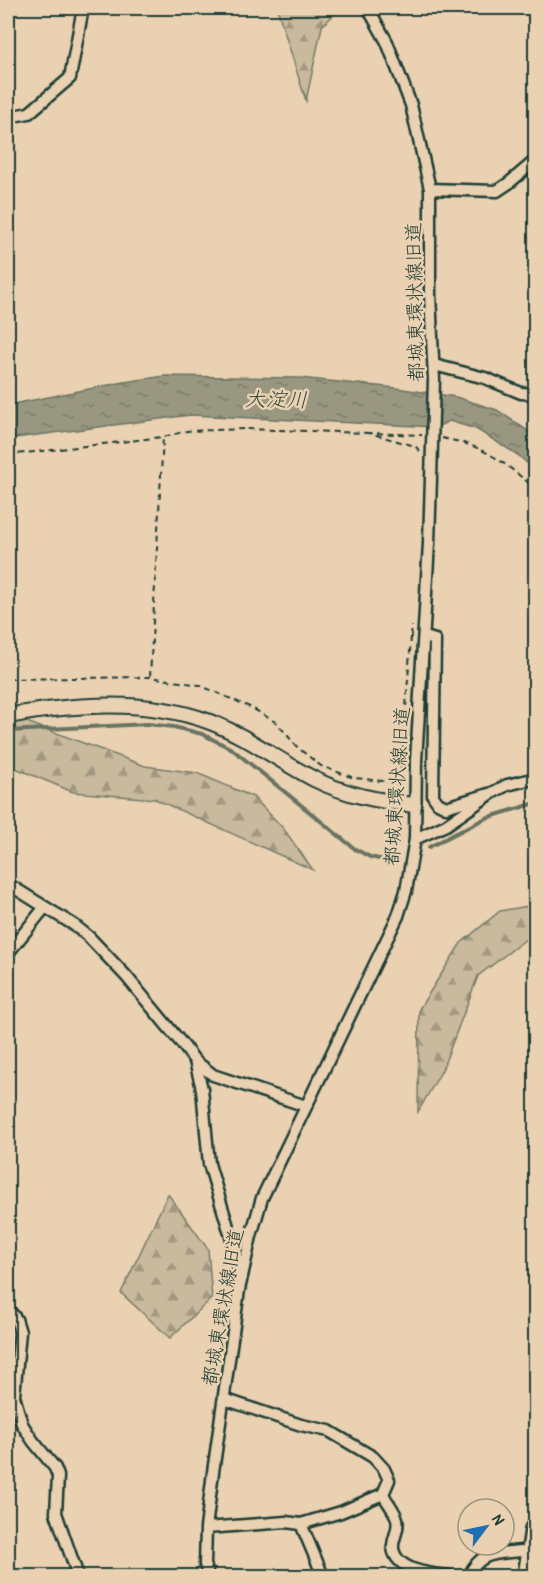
<svg xmlns="http://www.w3.org/2000/svg" width="543" height="1584" font-family="'Patrick Hand','Klee One',sans-serif">
	<style>
		.forest { fill: url(#forest-firs); stroke: #747b68; stroke-width: 1.5 }
		.water { fill: url(#water-ripples); stroke: #687362; stroke-width: 1.5 }
		.lines { fill: none; stroke-linecap: round; stroke-linejoin: round }
		.stream { stroke: #687362; stroke-width: 4 }
		.minor-casing { stroke: #1f3d34; stroke-width: 15 }
		.tertiary-casing { stroke: #1f3d34; stroke-width: 18 }
		.motorway-casing { stroke: #1f3d34; stroke-width: 26 }
		.path { stroke: #1f3d34; stroke-width: 2; stroke-dasharray: 6 4.5; stroke-linecap: butt }
		.minor { stroke: #ead1b2; stroke-width: 10 }
		.tertiary { stroke: #ead1b2; stroke-width: 14 }
		.motorway { stroke: #ead1b2; stroke-width: 21 }
		.labels { text-anchor: middle; dominant-baseline: central; stroke-width: 5; stroke-linejoin: round; paint-order: stroke }
		.street-label { font-size: 20px; fill: #1f3d34; stroke: #ead1b2 }
		.water-label { font-size: 21px; font-style: italic; fill: #314a3f; stroke: #ead1b2 }
	</style>
	<defs>
		<pattern id="forest-firs" width="22" height="20" patternUnits="userSpaceOnUse" patternTransform="scale(1.5)"><rect width="22" height="20" fill="#c9b99d"/><path d="M5 1l3.5 6h-7zM16 11l3.5 6h-7z" fill="#a39881"/></pattern>
		<pattern id="water-ripples" width="26" height="14" patternUnits="userSpaceOnUse" patternTransform="scale(1.5)"><rect width="26" height="14" fill="#999780"/><path d="M2 4q2-2 4 0t4 0M15 11q2-2 4 0t4 0" fill="none" stroke="#7c7c6a"/></pattern>
	</defs>
	<rect width="100%" height="100%" fill="#ead1b2"/>
	<filter id="ink" filterUnits="userSpaceOnUse"><feTurbulence type="fractalNoise" baseFrequency=".0167" numOctaves="2"/><feDisplacementMap in="SourceGraphic" scale="12" xChannelSelector="R" yChannelSelector="G"/><feConvolveMatrix kernelMatrix="1 2 1 2 8 2 1 2 1" color-interpolation-filters="sRGB"/></filter>
	<g filter="url(#ink)">
		<!-- forest -->
		<path class="forest" d="M 277,8 L 341,8 L 322,26 L 306,101 Z
			M 8,715 L 145,766 L 197,773 L 253,797 L 283,828 L 313,870 L 155,799 L 73,792 L 8,765 Z
			M 535,905 L 535,932 L 478,976 L 442,1070 L 418,1112 L 419,1009 L 461,943 L 500,911 Z
			M 168,1194 L 208,1249 L 212,1298 L 170,1338 L 121,1293 Z"/>
		<!-- water -->
		<path class="water" d="M 165,376 L 300,378 L 396,388 L 456,397 L 497,410 L 535,436 L 535,470 L 518,455 L 476,429 L 449,421 L 437,427 L 190,415 L 8,439 L 8,405 L 124,382 Z"/>
		<g class="lines">
			<!-- stream -->
			<path class="stream" d="M 8,731 L 148,724 L 174,727 L 202,734 L 232,749 L 355,849 L 370,857 L 389,861
				M 429,847 L 486,818 L 536,803"/>
			<defs>
				<path id="minor" d="M 8,117 L 29,113 L 70,78 L 83,8
					M 430,189 L 497,191 L 509,183 L 536,160
					M 434,365 L 485,378 L 521,393 L 536,394
					M 425,637 L 435,640 L 433,796 L 438,803 L 446,807 L 492,793
					M 415,839 L 446,825 L 492,793 L 507,785 L 536,778
					M 8,884 L 74,925 L 89,937 L 126,976 L 183,1045 L 195,1061 L 202,1089 L 209,1164 L 236,1253 L 238,1278
					M 8,953 L 45,907
					M 195,1061 L 213,1075 L 306,1106
					M 8,1309 L 16,1319 L 20,1332 L 14,1396 L 22,1424 L 33,1441 L 55,1468 L 58,1476 L 56,1513 L 78,1576
					M 224,1399 L 301,1425 L 329,1431 L 373,1457 L 384,1469 L 389,1480 L 383,1494
					M 301,1524 L 341,1512 L 383,1494 C 387,1502 395,1511 397,1519 C 400,1529 392,1539 393,1548 C 396,1571 431,1574 449,1576
					M 206,1528 L 286,1522 L 301,1524 L 323,1576
					M 208,1576 L 205,1564 L 206,1528 L 213,1472 L 239,1290 L 251,1236 L 262,1198 L 398,916 L 406,891 L 415,839 L 416,761 L 429,543 L 434,380 L 430,294 L 430,189 L 411,105 L 387,42 L 368,8
					M 469,1576 C 480,1551 496,1554 521,1551"/>
				<path id="tertiary" d="M 8,716 C 73,704 146,698 210,722 C 247,736 279,761 314,779 C 346,795 379,801 414,805"/>
				<path id="motorway" d="M 529,1576 L 536,1530"/>
			</defs>
			<!-- minor casing -->
			<use href="#minor" class="minor-casing"/>
			<!-- tertiary casing -->
			<use href="#tertiary" class="tertiary-casing"/>
			<!-- motorway casing -->
			<use href="#motorway" class="motorway-casing"/>
			<!-- path -->
			<path class="path" d="M 442,438 C 450,440 458,441 466,444 C 493,452 514,471 536,489
				M 420,451 L 415,446 L 369,433 L 422,435
				M 8,455 L 163,437 L 187,431 L 245,429 L 369,433
				M 411,637 L 412,626
				M 150,677 L 163,437
				M 8,679 L 150,677 L 199,685 L 252,708 L 277,723 L 298,748 L 321,766 L 354,778 L 393,782 L 398,776 L 402,763 L 411,637 L 413,637"/>
			<!-- minor -->
			<use href="#minor" class="minor"/>
			<!-- tertiary -->
			<use href="#tertiary" class="tertiary"/>
			<!-- motorway -->
			<use href="#motorway" class="motorway"/>
		</g>
	</g>
	<g class="labels">
		<!-- street labels -->
		<g class="street-label">
			<text transform="translate(414 302) rotate(-91)">都城東環状線旧道</text>
			<text transform="translate(396 786) rotate(-86)">都城東環状線旧道</text>
			<text transform="translate(222 1307) rotate(-80)">都城東環状線旧道</text>
		</g>
		<!-- water labels -->
		<g class="water-label">
			<text transform="translate(276 399) rotate(1)">大淀川</text>
		</g>
	</g>
	<!-- margin -->
	<rect width="543" height="1584" fill="none" stroke="#ead1b2" stroke-width="30"/>
	<rect x="15" y="15" width="513" height="1554" fill="none" stroke="#1f3d34" stroke-width="2" filter="url(#ink)"/>
	<!-- north arrow -->
	<g transform="translate(486 1527) rotate(58)"><circle r="28" fill="#ead1b2" stroke="#999680" stroke-width="1.5"/>
	<path d="M0-4.5L10 22L0 15L-10 22Z" fill="#1f6fb2"/>
	<text y="-9" font-size="16" font-weight="bold" text-anchor="middle" fill="#1f3d34">N</text>
	</g>
</svg>
